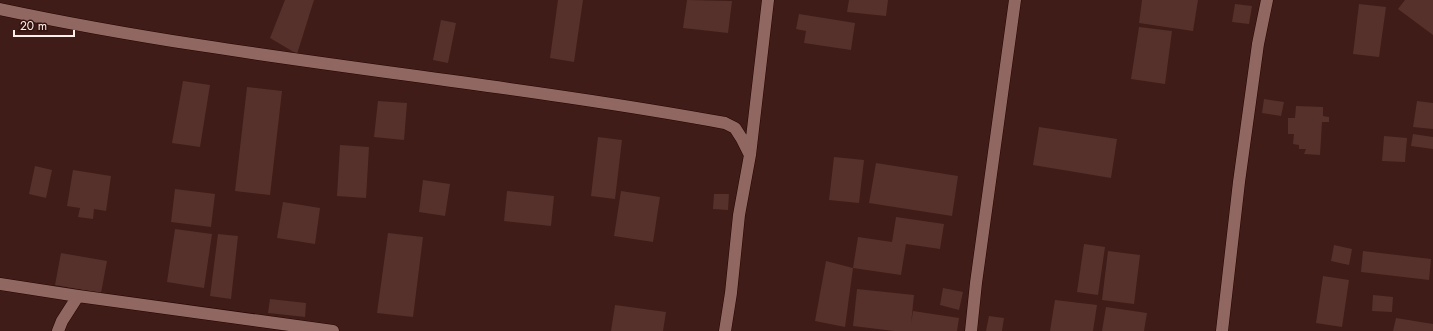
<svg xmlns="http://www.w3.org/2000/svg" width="1433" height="331" font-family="Jost,sans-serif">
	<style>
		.building { fill: #56312b }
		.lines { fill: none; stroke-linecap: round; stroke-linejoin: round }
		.minor-casing { stroke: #240503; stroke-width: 13 }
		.minor { stroke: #916761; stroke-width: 12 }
	</style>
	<rect width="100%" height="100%" fill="#3f1c17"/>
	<!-- building -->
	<path class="building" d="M 285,0 L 314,0 L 297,54 L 270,38 Z
		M 558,0 L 583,0 L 574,62 L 550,58 Z
		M 687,0 L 732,1 L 728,33 L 683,28 Z
		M 849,0 L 888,0 L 886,16 L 847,12 Z
		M 1142,0 L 1198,0 L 1193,31 L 1139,23 Z
		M 1405,0 L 1433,0 L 1433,35 L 1398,9 Z
		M 1235,4 L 1252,6 L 1249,24 L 1232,22 Z
		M 1359,4 L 1386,7 L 1379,57 L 1353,54 Z
		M 799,14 L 855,23 L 851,50 L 804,43 L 806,31 L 796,29 Z
		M 441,20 L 456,23 L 448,63 L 433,60 Z
		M 1139,27 L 1172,31 L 1165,84 L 1131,79 Z
		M 183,81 L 210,85 L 200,147 L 172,143 Z
		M 247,87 L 282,91 L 270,195 L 235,191 Z
		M 1264,99 L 1284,102 L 1281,116 L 1262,113 Z
		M 378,101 L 407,103 L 404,140 L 374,137 Z
		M 1417,101 L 1433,103 L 1433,129 L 1413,127 Z
		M 1296,106 L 1323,107 L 1323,116 L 1329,117 L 1329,122 L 1322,122 L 1320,155 L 1304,154 L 1306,149 L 1299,149 L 1299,145 L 1293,144 L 1294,134 L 1288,134 L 1288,118 L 1295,118 Z
		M 1039,127 L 1117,139 L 1111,178 L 1033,165 Z
		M 1413,134 L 1433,137 L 1433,149 L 1411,146 Z
		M 1384,136 L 1407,138 L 1405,162 L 1382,161 Z
		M 598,137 L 622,140 L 615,199 L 591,196 Z
		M 340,145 L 369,147 L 366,198 L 337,196 Z
		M 834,157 L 864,160 L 859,203 L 829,200 Z
		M 876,163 L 958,176 L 952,216 L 869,203 Z
		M 35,166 L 52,170 L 46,198 L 29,194 Z
		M 73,170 L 111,176 L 106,211 L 94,209 L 93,219 L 78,217 L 80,208 L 67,206 Z
		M 423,180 L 450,184 L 445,216 L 419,212 Z
		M 175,189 L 215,194 L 211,227 L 171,222 Z
		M 507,191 L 554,196 L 551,226 L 504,221 Z
		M 621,191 L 660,197 L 653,242 L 614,236 Z
		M 714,194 L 729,194 L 728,210 L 713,209 Z
		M 283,202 L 320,208 L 315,244 L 277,238 Z
		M 896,217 L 944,224 L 940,249 L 906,244 L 901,275 L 853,268 L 858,237 L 892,242 Z
		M 175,229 L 212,234 L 204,288 L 167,282 Z
		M 388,233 L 423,237 L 413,317 L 377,313 Z
		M 218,234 L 238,236 L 231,299 L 210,296 Z
		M 1084,244 L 1105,247 L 1098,295 L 1077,292 Z
		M 1334,245 L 1352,249 L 1349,265 L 1331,261 Z
		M 1108,251 L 1140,255 L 1134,304 L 1102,300 Z
		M 1363,251 L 1431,259 L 1429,280 L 1361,272 Z
		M 61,253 L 107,261 L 101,293 L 55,285 Z
		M 826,261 L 853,268 L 845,327 L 815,321 Z
		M 1323,276 L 1349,280 L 1342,327 L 1316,323 Z
		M 943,288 L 963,292 L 959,310 L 940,305 Z
		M 857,289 L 914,295 L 911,324 L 913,311 L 959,318 L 957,331 L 894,331 L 853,326 Z
		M 1373,295 L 1393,297 L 1392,312 L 1372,311 Z
		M 270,299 L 306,303 L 305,317 L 268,313 Z
		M 1055,300 L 1097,305 L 1093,331 L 1050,331 Z
		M 615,305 L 666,312 L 663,331 L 611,331 Z
		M 1106,307 L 1147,313 L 1144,331 L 1102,331 Z
		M 989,316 L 1004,318 L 1002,331 L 986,331 Z
		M 1396,318 L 1433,324 L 1433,331 L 1393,331 Z"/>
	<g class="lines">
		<defs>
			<path id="minor" d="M 0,9 C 239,60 484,79 725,123 L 735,128 L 742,139 L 750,155
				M 0,284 L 78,296 L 333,331
				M 58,331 L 62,321 L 78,296
				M 725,331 L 731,293 L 739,215 L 750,155 L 768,0
				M 971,331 L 976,283 L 1015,0
				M 1222,331 L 1239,182 L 1258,44 L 1267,0"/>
		</defs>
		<!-- minor casing -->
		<use href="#minor" class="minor-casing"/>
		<!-- minor -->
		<use href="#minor" class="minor"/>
	</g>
	<!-- scale -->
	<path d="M14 30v6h60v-6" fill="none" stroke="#feefec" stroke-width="2"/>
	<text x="20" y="30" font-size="12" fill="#feefec" stroke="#34120e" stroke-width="3" paint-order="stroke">20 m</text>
</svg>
